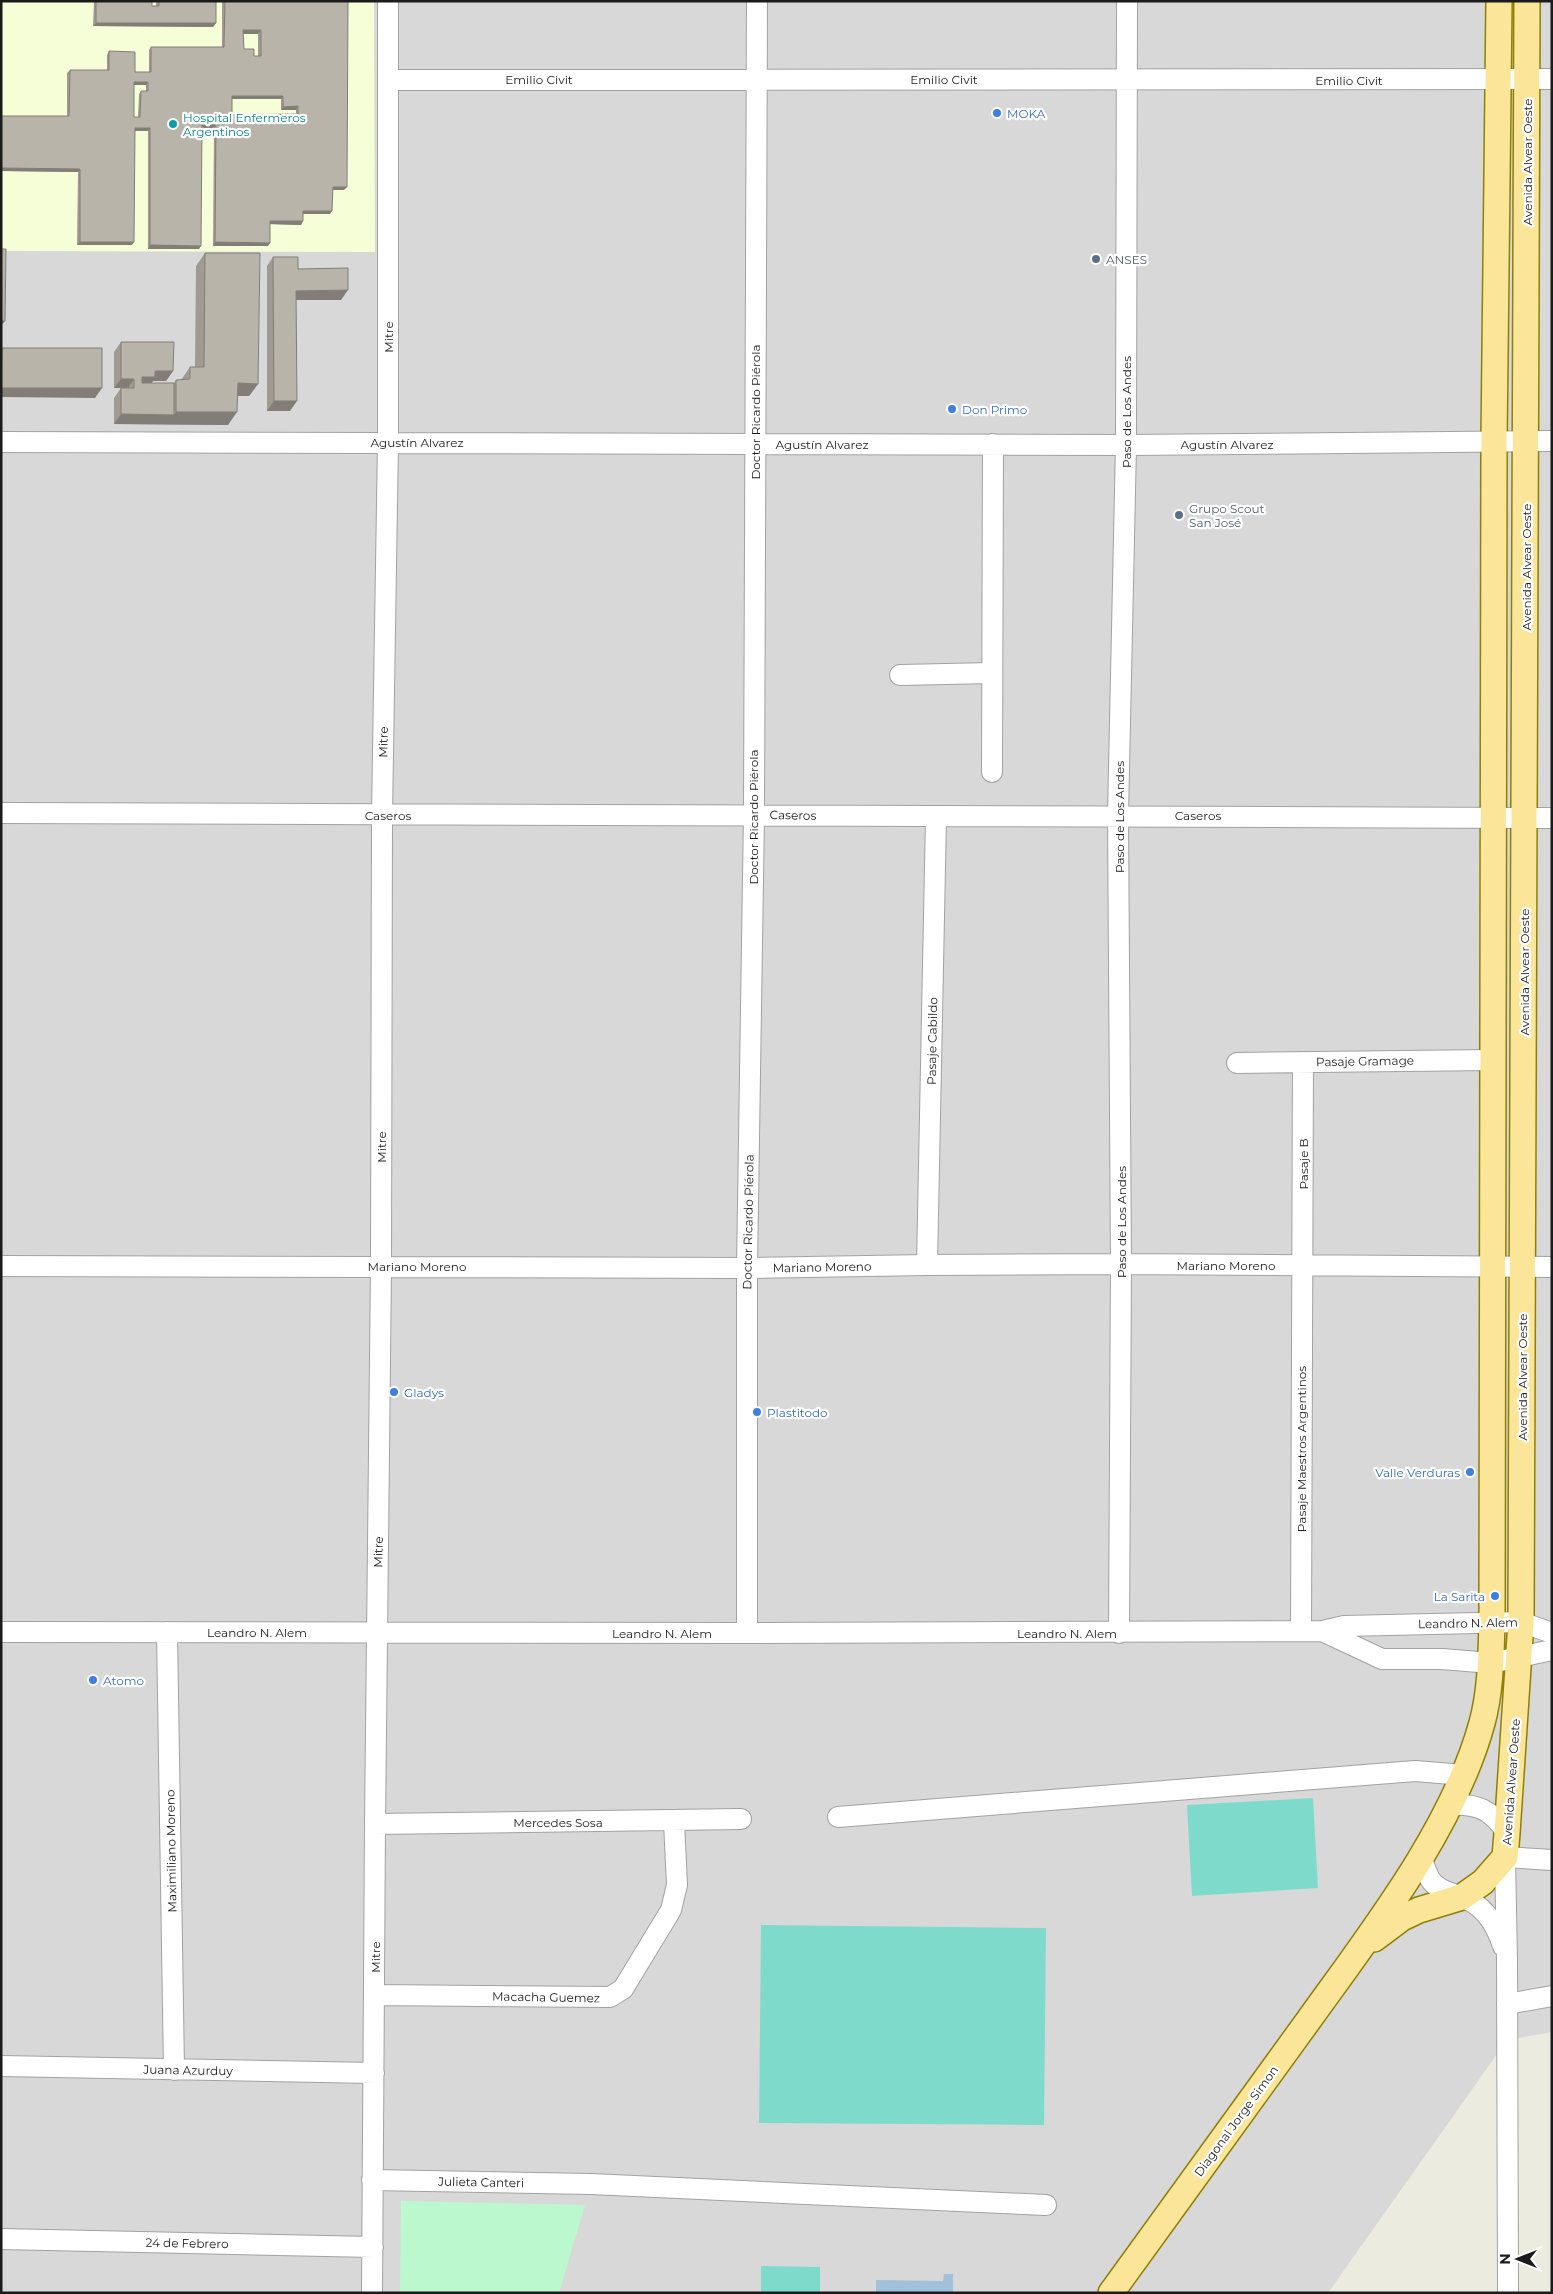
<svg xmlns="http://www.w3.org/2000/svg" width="1553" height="2294" font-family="Montserrat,sans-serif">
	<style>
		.residential { fill: #d9d8d8 }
		.education { fill: #f5fed7 }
		.park { fill: #bcf8ce }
		.pitch { fill: #7edbcc }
		.water { fill: #a1c0da }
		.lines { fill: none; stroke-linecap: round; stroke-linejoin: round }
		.minor-casing { stroke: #a2a2a2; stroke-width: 22 }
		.major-casing { stroke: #8f8003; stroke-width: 28 }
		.minor { stroke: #fff; stroke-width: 20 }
		.major { stroke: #fae598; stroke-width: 25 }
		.wall { fill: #9f9b92; fill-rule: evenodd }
		.shaded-wall { fill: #827e77 }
		.building { fill: #b9b4aa; stroke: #827e77; fill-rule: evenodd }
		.shop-dot { fill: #3f7fe0; stroke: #fff; stroke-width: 2 }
		.culture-dot { fill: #0f9aa8; stroke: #fff; stroke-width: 2 }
		.service-dot { fill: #5c6f8a; stroke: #fff; stroke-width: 2 }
		.labels { text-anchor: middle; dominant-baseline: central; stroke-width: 4.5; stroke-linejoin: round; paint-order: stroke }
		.street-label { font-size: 12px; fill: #1b1b1b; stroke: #fff }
		.shop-label { font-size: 12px; fill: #366cbe; stroke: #fff; text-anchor: start }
		.culture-label { font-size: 12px; fill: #0d838f; stroke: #fff; text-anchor: start }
		.service-label { font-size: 12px; fill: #4e5e75; stroke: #fff; text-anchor: start }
	</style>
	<rect width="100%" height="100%" fill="#ecebe0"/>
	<!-- residential -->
	<path class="residential" d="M 1,1 L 1552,1 L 1552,2032 L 1507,2040 L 1328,2293 L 1,2293 Z"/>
	<!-- education -->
	<path class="education" d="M 1,1 L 374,1 L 375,252 L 1,251 Z"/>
	<!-- park -->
	<path class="park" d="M 401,2201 L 585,2205 L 559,2293 L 400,2293 Z"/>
	<!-- pitch -->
	<path class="pitch" d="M 1313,1798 L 1318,1888 L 1192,1896 L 1187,1805 Z
		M 761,1925 L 1046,1928 L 1044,2125 L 759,2123 Z
		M 761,2266 L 820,2267 L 820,2293 L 761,2293 Z"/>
	<!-- water -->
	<path class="water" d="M 944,2274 L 953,2274 L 953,2293 L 876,2293 L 876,2280 L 943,2281 Z"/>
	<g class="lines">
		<defs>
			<path id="minor" d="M 389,80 L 1552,79
				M 1,442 L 1126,445 L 1552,441
				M 900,675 L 992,673
				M 992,772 L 993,444
				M 1,813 L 1552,818
				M 1237,1063 L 1493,1060
				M 927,1265 L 936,817
				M 1,1266 L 747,1268 L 927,1265 L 1121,1264 L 1552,1267
				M 1301,1631 L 1303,1062
				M 1322,1631 L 1382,1659 L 1442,1659 L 1491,1663 L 1552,1650
				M 1,1632 L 747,1633 L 1322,1631 L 1344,1626 L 1521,1622 L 1552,1633
				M 167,1632 L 174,2070
				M 747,1633 L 747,1268 L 754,814 L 757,1
				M 1119,1633 L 1121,1264 L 1118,815 L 1126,445 L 1127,1
				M 1448,1805 C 1477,1803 1491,1809 1507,1833
				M 838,1817 L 1415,1771 L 1464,1775
				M 375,1824 L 741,1819
				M 1421,1857 C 1424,1864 1426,1872 1430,1879 C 1436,1889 1448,1892 1459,1896 C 1483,1904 1495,1922 1503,1946
				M 375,1995 L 610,1997 L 623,1989 L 671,1910 L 677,1885 L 674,1822
				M 1507,2004 L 1552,1996
				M 1,2066 L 374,2073
				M 372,2180 L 591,2184 L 1046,2205
				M 1,2239 L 373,2247
				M 372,2293 L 375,1824 L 381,1266 L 382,815 L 388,442 L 388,1
				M 1508,2293 L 1507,1960 L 1505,1857 L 1552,1860"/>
			<path id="major" d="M 1374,1939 L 1402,1918 L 1419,1910 L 1462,1897 L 1483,1882 L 1505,1857 L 1507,1833 L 1521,1622 L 1527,1
				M 1111,2293 C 1177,2202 1242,2112 1308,2021 C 1371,1933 1453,1829 1482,1723 C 1491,1690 1491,1655 1492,1621 L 1494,442 L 1499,1"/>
		</defs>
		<!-- minor casing -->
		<use href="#minor" class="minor-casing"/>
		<!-- major casing -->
		<use href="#major" class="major-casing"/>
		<!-- minor -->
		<use href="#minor" class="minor"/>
		<!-- major -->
		<use href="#major" class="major"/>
	</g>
	<!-- wall -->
	<path class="wall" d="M 94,1 L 152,1 L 152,6 L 156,6 L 156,1 L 216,1 L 216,23 L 213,27 L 93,26 Z
		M 222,1 L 348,1 L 344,190 L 333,190 L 330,214 L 303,214 L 301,225 L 270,224 L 268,246 L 213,246 L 214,128 L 201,128 L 199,249 L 148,249 L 148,131 L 135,131 L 132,245 L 77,245 L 78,172 L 1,171 L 1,116 L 67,116 L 67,73 L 70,70 L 107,70 L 107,55 L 109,51 L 135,72 L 149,72 L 149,50 L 151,47 L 222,47 ZM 243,34 L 258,34 L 258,56 L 254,56 L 244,49 ZM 134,85 L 146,85 L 146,91 L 141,91 L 139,94 L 138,117 L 134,117 ZM 232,99 L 281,99 L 281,110 L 296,110 L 296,114 L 232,115 Z
		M 205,253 L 258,384 L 249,396 L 238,396 L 228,425 L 114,424 L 114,398 L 121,388 L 128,388 L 114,388 L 114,352 L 121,342 L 173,371 L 166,381 L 153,381 L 151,383 L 174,383 L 176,380 L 181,380 L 190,367 L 195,367 L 196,266 Z
		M 273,257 L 298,269 L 341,300 L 296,300 L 290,411 L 267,411 L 267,266 Z"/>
	<!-- shaded-wall -->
	<path class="shaded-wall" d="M 96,23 L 216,23 L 213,27 L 93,26 Z
		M 243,30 L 261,30 L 258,34 L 241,34 Z
		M 134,82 L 148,82 L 146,85 L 132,85 Z
		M 232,96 L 283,96 L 281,99 L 230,99 Z
		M 298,106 L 296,110 L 281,110 L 283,107 Z
		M 202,125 L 216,125 L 214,128 L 199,128 Z
		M 135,128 L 150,128 L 148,131 L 132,131 Z
		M 1,168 L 80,169 L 78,172 L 1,171 Z
		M 333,187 L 347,187 L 344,190 L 330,190 Z
		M 303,211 L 332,211 L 330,214 L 301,214 Z
		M 270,221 L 303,221 L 301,225 L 268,224 Z
		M 80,242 L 134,242 L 132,245 L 77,245 Z
		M 215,242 L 270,243 L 268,246 L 213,246 Z
		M 150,245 L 201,246 L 199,249 L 148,249 Z
		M 348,290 L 341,300 L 290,300 L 296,291 Z
		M 1,321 L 5,321 L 1,326 Z
		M 155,371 L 173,371 L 166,381 L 153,381 L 149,387 L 136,387 L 142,377 Z
		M 121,379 L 134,379 L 128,388 L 114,388 Z
		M 238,383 L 258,384 L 249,396 L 229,396 Z
		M 1,388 L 102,388 L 95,398 L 1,397 Z
		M 274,401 L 297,401 L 290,411 L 267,411 Z
		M 176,412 L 237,412 L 228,425 L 114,424 L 121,414 L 174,415 Z"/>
	<!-- building -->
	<path class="building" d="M 96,1 L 152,1 L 152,6 L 159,6 L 159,1 L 216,1 L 216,23 L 96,23 Z
		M 225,1 L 348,1 L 347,187 L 333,187 L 332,211 L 303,211 L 303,221 L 270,221 L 270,243 L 215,242 L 216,125 L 202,125 L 201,246 L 150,245 L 150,128 L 135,128 L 134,242 L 80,242 L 80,169 L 1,168 L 1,116 L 69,116 L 70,70 L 109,70 L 109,51 L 135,52 L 135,72 L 151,72 L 151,47 L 224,47 ZM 243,30 L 261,30 L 261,56 L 254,56 L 254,49 L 244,49 ZM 134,82 L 148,82 L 148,91 L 141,91 L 140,117 L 134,117 ZM 232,96 L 283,96 L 283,107 L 298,106 L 298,114 L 232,115 Z
		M 1,249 L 6,249 L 5,321 L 1,321 Z
		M 205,253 L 260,253 L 258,384 L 238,383 L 237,412 L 176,412 L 176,380 L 190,379 L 190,367 L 204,367 Z
		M 273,257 L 298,257 L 298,269 L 348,268 L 348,290 L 296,291 L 297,401 L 274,401 Z
		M 121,342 L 174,342 L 173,371 L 155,371 L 155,377 L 142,377 L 142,383 L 174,383 L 174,415 L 121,414 L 121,388 L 134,388 L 134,379 L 121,379 Z
		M 2,348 L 102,348 L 102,388 L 1,388 Z"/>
	<!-- markers -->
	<g class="shop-dot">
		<circle cx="997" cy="113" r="5"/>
		<circle cx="952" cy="409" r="5"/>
		<circle cx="394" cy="1392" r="5"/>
		<circle cx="757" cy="1412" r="5"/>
		<circle cx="1470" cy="1472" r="5"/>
		<circle cx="1495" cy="1596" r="5"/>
		<circle cx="93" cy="1680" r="5"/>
	</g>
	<circle class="culture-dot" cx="173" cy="124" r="5"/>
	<g class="service-dot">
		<circle cx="1096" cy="259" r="5"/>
		<circle cx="1179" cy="515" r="5"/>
	</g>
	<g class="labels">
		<!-- street labels -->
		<g class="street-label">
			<text x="539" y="79">Emilio Civit</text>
			<text x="944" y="79">Emilio Civit</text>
			<text x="1349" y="80">Emilio Civit</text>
			<text transform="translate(1527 162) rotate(-90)">Avenida Alvear Oeste</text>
			<text transform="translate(388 337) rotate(-90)">Mitre</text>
			<text transform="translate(755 412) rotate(-90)">Doctor Ricardo Piérola</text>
			<text transform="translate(1126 412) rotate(-90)">Paso de Los Andes</text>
			<text x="417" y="442">Agustín Alvarez</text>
			<text x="822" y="444">Agustín Alvarez</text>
			<text x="1227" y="444">Agustín Alvarez</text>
			<text transform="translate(1526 567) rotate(-90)">Avenida Alvear Oeste</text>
			<text transform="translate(383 742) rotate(-89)">Mitre</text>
			<text x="388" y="815">Caseros</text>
			<text transform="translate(793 815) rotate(1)">Caseros</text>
			<text x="1198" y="815">Caseros</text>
			<text transform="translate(753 817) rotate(-90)">Doctor Ricardo Piérola</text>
			<text transform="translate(1119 817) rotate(-90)">Paso de Los Andes</text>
			<text transform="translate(1524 972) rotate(-90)">Avenida Alvear Oeste</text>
			<text transform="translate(932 1041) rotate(-89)">Pasaje Cabildo</text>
			<text transform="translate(1365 1061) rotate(-1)">Pasaje Gramage</text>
			<text transform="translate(381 1147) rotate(-90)">Mitre</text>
			<text transform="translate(1303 1164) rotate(-90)">Pasaje B</text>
			<text transform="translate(748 1222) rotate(-89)">Doctor Ricardo Piérola</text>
			<text transform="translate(1121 1222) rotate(-90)">Paso de Los Andes</text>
			<text x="1226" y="1265">Mariano Moreno</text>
			<text x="417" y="1266">Mariano Moreno</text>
			<text transform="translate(822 1267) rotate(-1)">Mariano Moreno</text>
			<text transform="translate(1522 1377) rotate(-90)">Avenida Alvear Oeste</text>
			<text transform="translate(1301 1449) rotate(-90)">Pasaje Maestros Argentinos</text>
			<text transform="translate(378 1552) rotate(-89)">Mitre</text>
			<text transform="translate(1468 1623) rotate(-1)">Leandro N. Alem</text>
			<text x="257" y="1632">Leandro N. Alem</text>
			<text x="662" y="1633">Leandro N. Alem</text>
			<text x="1067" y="1633">Leandro N. Alem</text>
			<text transform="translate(1511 1782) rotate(-86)">Avenida Alvear Oeste</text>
			<text x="558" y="1822">Mercedes Sosa</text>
			<text transform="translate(171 1851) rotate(-91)">Maximiliano Moreno</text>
			<text transform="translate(375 1957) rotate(-90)">Mitre</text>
			<text transform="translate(546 1997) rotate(1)">Macacha Guemez</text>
			<text transform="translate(188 2070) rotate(1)">Juana Azurduy</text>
			<text transform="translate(1236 2121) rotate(-54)">Diagonal Jorge Simon</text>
			<text transform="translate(481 2182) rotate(1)">Julieta Canteri</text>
			<text transform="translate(187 2243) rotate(1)">24 de Febrero</text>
		</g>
		<!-- shop labels -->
		<g class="shop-label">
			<text x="1007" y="113">MOKA</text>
			<text x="962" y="409">Don Primo</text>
			<text x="404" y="1392">Gladys</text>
			<text x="767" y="1412">Plastitodo</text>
			<text x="1460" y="1472" text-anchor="end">Valle Verduras</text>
			<text x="1485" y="1596" text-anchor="end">La Sarita</text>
			<text x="103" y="1680">Atomo</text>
		</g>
		<!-- culture labels -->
		<g class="culture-label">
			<text x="183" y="117">Hospital Enfermeros<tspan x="183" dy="14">Argentinos</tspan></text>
		</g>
		<!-- service labels -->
		<g class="service-label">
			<text x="1106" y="259">ANSES</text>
			<text x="1189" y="508">Grupo Scout<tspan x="1189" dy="14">San José</tspan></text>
		</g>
	</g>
	<!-- border -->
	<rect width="1553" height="2294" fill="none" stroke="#1b1b1b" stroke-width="5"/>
	<!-- north arrow -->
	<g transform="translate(1518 2259) rotate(270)" stroke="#ffffff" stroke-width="4" paint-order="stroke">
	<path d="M0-4L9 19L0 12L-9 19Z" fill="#1b1b1b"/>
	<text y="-8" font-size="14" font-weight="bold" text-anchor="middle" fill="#1b1b1b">N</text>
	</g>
</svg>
